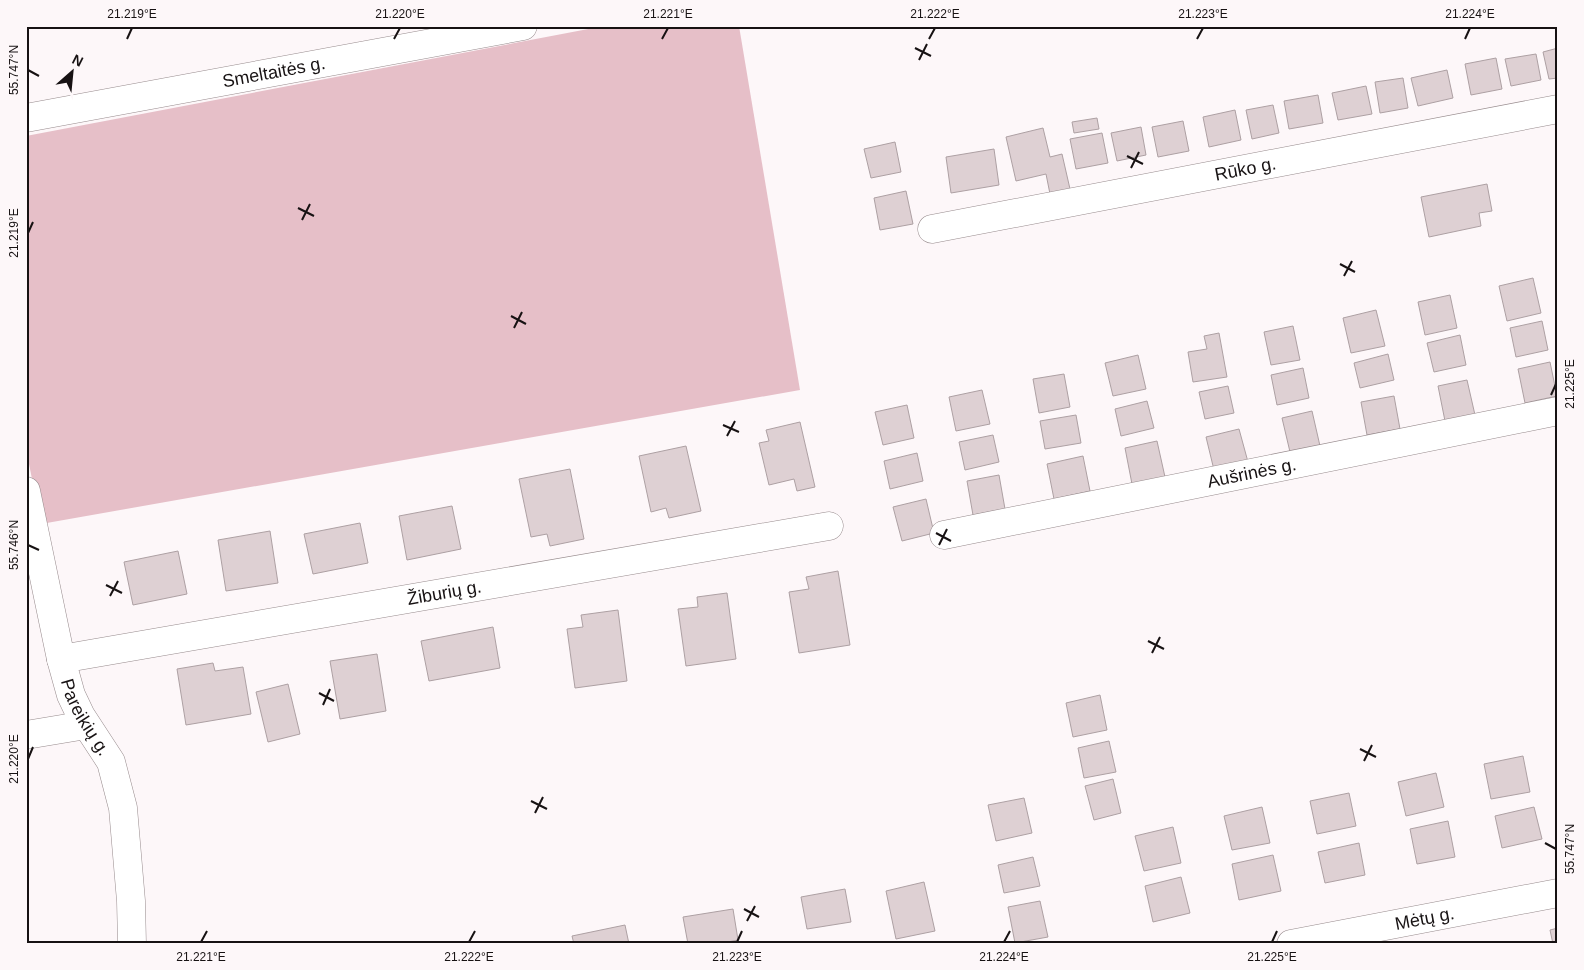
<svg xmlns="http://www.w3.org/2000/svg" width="1584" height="970" font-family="Helvetica,sans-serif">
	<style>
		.green { fill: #e6bfc8 }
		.building { fill: #ded0d3; stroke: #ada0a3 }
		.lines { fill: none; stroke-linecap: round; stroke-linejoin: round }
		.street-casing { stroke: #978b8d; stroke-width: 29 }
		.secondary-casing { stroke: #978b8d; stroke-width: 29 }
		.street { stroke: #fff; stroke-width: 28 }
		.secondary { stroke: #fff; stroke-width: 28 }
		.ticks { fill: none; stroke: #171213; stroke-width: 2 }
		.labels { text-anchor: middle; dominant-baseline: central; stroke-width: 4.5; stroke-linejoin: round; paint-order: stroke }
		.street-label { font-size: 18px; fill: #171213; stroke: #fdf7f9 }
		.neatline { fill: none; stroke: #171213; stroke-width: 2 }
		.ticks-label { font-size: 12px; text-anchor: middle; fill: #171213 }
	</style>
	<rect width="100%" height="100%" fill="#fdf7f9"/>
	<!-- green -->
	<path class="green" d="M 604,26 L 739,26 L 800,390 L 41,524 L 26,449 L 26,136 Z"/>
	<!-- building -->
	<path class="building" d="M 1558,48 L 1558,78 L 1549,79 L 1543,52 Z
		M 1536,54 L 1541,80 L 1511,86 L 1505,59 Z
		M 1496,58 L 1502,89 L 1471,95 L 1465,64 Z
		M 1447,70 L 1453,98 L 1418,106 L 1411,78 Z
		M 1403,78 L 1408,108 L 1380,113 L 1375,82 Z
		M 1366,86 L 1372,114 L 1338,120 L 1332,93 Z
		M 1318,95 L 1323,123 L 1289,129 L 1284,101 Z
		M 1273,105 L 1279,133 L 1252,139 L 1246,110 Z
		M 1235,110 L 1241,140 L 1209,147 L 1203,117 Z
		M 1097,118 L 1099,129 L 1074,133 L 1072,122 Z
		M 1183,121 L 1189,151 L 1158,157 L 1152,127 Z
		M 1141,127 L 1146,155 L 1117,161 L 1111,133 Z
		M 1043,128 L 1050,157 L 1062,154 L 1070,189 L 1050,194 L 1046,174 L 1016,181 L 1006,137 Z
		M 1102,133 L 1108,163 L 1076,169 L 1070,139 Z
		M 895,142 L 901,172 L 871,178 L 864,149 Z
		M 994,149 L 999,185 L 951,193 L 946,157 Z
		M 1487,184 L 1492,211 L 1479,213 L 1481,226 L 1429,237 L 1421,197 Z
		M 906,191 L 913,224 L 880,230 L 874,198 Z
		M 1533,278 L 1541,313 L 1507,321 L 1499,286 Z
		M 1450,295 L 1457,328 L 1425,335 L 1418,302 Z
		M 1376,310 L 1385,346 L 1351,353 L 1343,318 Z
		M 1542,321 L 1548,350 L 1516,357 L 1510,328 Z
		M 1293,326 L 1300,360 L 1271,365 L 1264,332 Z
		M 1219,333 L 1227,377 L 1193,382 L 1188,352 L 1207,349 L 1204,336 Z
		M 1460,335 L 1466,365 L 1434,372 L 1427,343 Z
		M 1388,354 L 1394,380 L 1360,388 L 1354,363 Z
		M 1138,355 L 1146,389 L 1113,396 L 1105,363 Z
		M 1550,362 L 1557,396 L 1525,403 L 1518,369 Z
		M 1303,368 L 1309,398 L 1277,405 L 1271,375 Z
		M 1064,374 L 1070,407 L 1039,413 L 1033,379 Z
		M 1467,380 L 1475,415 L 1445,421 L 1438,386 Z
		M 1228,386 L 1234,413 L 1205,419 L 1199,392 Z
		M 982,390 L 990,424 L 956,431 L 949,397 Z
		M 1394,396 L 1400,429 L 1367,435 L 1361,402 Z
		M 1147,401 L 1154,428 L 1121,436 L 1115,409 Z
		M 907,405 L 914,438 L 883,445 L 875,412 Z
		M 1312,411 L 1320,446 L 1290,452 L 1282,418 Z
		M 1076,415 L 1081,443 L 1045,449 L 1040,421 Z
		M 800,422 L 815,487 L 797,491 L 794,479 L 769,485 L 759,443 L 769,441 L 766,430 Z
		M 1239,429 L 1248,462 L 1214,470 L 1206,437 Z
		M 993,435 L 999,462 L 965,470 L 959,442 Z
		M 1157,441 L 1165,477 L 1132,484 L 1125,448 Z
		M 686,446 L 701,511 L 669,518 L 666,508 L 651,512 L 639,456 Z
		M 917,453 L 923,481 L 890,489 L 884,461 Z
		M 1083,456 L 1090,491 L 1054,499 L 1047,464 Z
		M 570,469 L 584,539 L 550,546 L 547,534 L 531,537 L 519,479 Z
		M 999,475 L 1005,509 L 973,515 L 967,481 Z
		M 926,499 L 934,533 L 902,541 L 893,507 Z
		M 452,506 L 461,549 L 407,560 L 399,516 Z
		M 360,523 L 368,563 L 313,574 L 304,534 Z
		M 270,531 L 278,583 L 226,591 L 218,540 Z
		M 178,551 L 187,594 L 133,605 L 124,562 Z
		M 838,571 L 850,645 L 799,653 L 789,592 L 809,589 L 806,577 Z
		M 727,593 L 736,659 L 686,666 L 678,609 L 698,607 L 697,597 Z
		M 618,610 L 627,681 L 575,688 L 567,629 L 583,627 L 581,615 Z
		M 493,627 L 500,668 L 429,681 L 421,641 Z
		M 377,654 L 386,711 L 340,719 L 330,661 Z
		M 213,663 L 215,671 L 243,667 L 251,714 L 186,725 L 177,669 Z
		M 288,684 L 300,734 L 268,742 L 256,692 Z
		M 1100,695 L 1107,730 L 1073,737 L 1066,703 Z
		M 1109,741 L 1116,772 L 1084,778 L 1078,748 Z
		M 1523,756 L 1530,792 L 1491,799 L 1484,764 Z
		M 1436,773 L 1444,807 L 1406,816 L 1398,782 Z
		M 1113,779 L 1121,813 L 1094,820 L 1085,786 Z
		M 1349,793 L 1356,826 L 1317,834 L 1310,801 Z
		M 1024,798 L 1032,833 L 996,841 L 988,805 Z
		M 1262,807 L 1270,843 L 1232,850 L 1224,816 Z
		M 1534,807 L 1542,839 L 1502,848 L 1495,816 Z
		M 1448,821 L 1455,857 L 1417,864 L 1410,829 Z
		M 1173,827 L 1181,863 L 1144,871 L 1135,836 Z
		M 1359,843 L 1365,875 L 1325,883 L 1318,852 Z
		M 1273,855 L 1281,891 L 1239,900 L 1232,864 Z
		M 1033,857 L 1040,886 L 1004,893 L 998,865 Z
		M 1181,877 L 1190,913 L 1153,922 L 1145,886 Z
		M 924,882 L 935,931 L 896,939 L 886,891 Z
		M 845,889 L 851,922 L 807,929 L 801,897 Z
		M 1040,901 L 1048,937 L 1015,943 L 1008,907 Z
		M 733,909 L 738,940 L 717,944 L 688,944 L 683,917 Z
		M 625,925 L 629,944 L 574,944 L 572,936 Z
		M 1558,928 L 1558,944 L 1553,944 L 1550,930 Z"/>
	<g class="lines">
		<defs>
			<g id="street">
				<path id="s1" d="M 932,229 L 1558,109"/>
				<path id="s2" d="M 26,491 L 61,659 L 71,695 L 81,716 L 111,762 L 123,808 L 131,901 L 132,944"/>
				<path id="s3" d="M 944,535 L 1558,411"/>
				<path id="s4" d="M 61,659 L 829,526"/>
				<path d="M 26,735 L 86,725"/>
				<path id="s5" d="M 1291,944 L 1558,893"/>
			</g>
			<g id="secondary">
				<path id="s6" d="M 26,118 L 523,26"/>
			</g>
		</defs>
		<!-- street casing -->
		<use href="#street" class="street-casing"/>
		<!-- secondary casing -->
		<use href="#secondary" class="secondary-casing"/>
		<!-- street -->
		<use href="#street" class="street"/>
		<!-- secondary -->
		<use href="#secondary" class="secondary"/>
	</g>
	<!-- ticks -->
	<path class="ticks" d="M 127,39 L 132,28M 394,39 L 400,28M 662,39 L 668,28M 929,39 L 935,28M 1197,39 L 1203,28M 1465,39 L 1470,28M 915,48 L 931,56M 919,60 L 927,44M 28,70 L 39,76M 1127,156 L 1143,164M 1131,168 L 1139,152M 298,208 L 314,216M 302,220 L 310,204M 28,233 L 33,222M 1340,264 L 1355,272M 1344,276 L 1352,261M 511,316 L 526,324M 514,328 L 522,312M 1551,395 L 1556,384M 723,425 L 739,432M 727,436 L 735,421M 936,533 L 951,541M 28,545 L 39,550M 939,545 L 947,529M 106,585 L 122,593M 110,596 L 118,581M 1148,641 L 1164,649M 1152,653 L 1160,637M 319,693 L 334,701M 323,705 L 330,689M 1360,749 L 1376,757M 28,759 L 33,747M 1364,761 L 1372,745M 531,801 L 547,809M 535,813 L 543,797M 1545,843 L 1556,849M 744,909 L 759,917M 747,921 L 755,906M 201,942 L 207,931M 469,942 L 475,931M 737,942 L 742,931M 1004,942 L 1010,931M 1272,942 L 1277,931"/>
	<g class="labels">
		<!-- street labels -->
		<g class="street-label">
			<text stroke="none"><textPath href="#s6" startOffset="252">Smeltaitės g.</textPath></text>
			<text stroke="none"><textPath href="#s1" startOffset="319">Rūko g.</textPath></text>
			<text stroke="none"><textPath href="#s3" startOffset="314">Aušrinės g.</textPath></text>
			<text stroke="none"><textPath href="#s4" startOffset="389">Žiburių g.</textPath></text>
			<text stroke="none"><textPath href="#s2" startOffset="235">Pareikių g.</textPath></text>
			<text stroke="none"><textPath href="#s5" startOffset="136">Mėtų g.</textPath></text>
		</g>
	</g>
	<!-- border -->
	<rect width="1584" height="970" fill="none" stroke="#fdf7f9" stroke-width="55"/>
	<!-- north arrow -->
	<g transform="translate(72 72) rotate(27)" stroke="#fdf7f9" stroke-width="4" paint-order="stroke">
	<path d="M0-4L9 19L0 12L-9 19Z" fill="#171213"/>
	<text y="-8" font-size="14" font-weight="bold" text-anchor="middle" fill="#171213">N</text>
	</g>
	<rect x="28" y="28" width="1528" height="914" class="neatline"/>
	<g class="ticks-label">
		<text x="132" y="18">21.219°E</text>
		<text x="400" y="18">21.220°E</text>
		<text x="668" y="18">21.221°E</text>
		<text x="935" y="18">21.222°E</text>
		<text x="1203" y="18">21.223°E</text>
		<text x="1470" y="18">21.224°E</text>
		<text transform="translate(14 70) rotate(-90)" y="4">55.747°N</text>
		<text transform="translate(14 233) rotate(-90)" y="4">21.219°E</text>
		<text transform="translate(1570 384) rotate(-90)" y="4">21.225°E</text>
		<text transform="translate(14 545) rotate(-90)" y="4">55.746°N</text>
		<text transform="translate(14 759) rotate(-90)" y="4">21.220°E</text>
		<text transform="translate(1570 849) rotate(-90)" y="4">55.747°N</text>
		<text x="201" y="961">21.221°E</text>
		<text x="469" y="961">21.222°E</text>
		<text x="737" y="961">21.223°E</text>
		<text x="1004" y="961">21.224°E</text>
		<text x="1272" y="961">21.225°E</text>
	</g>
</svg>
